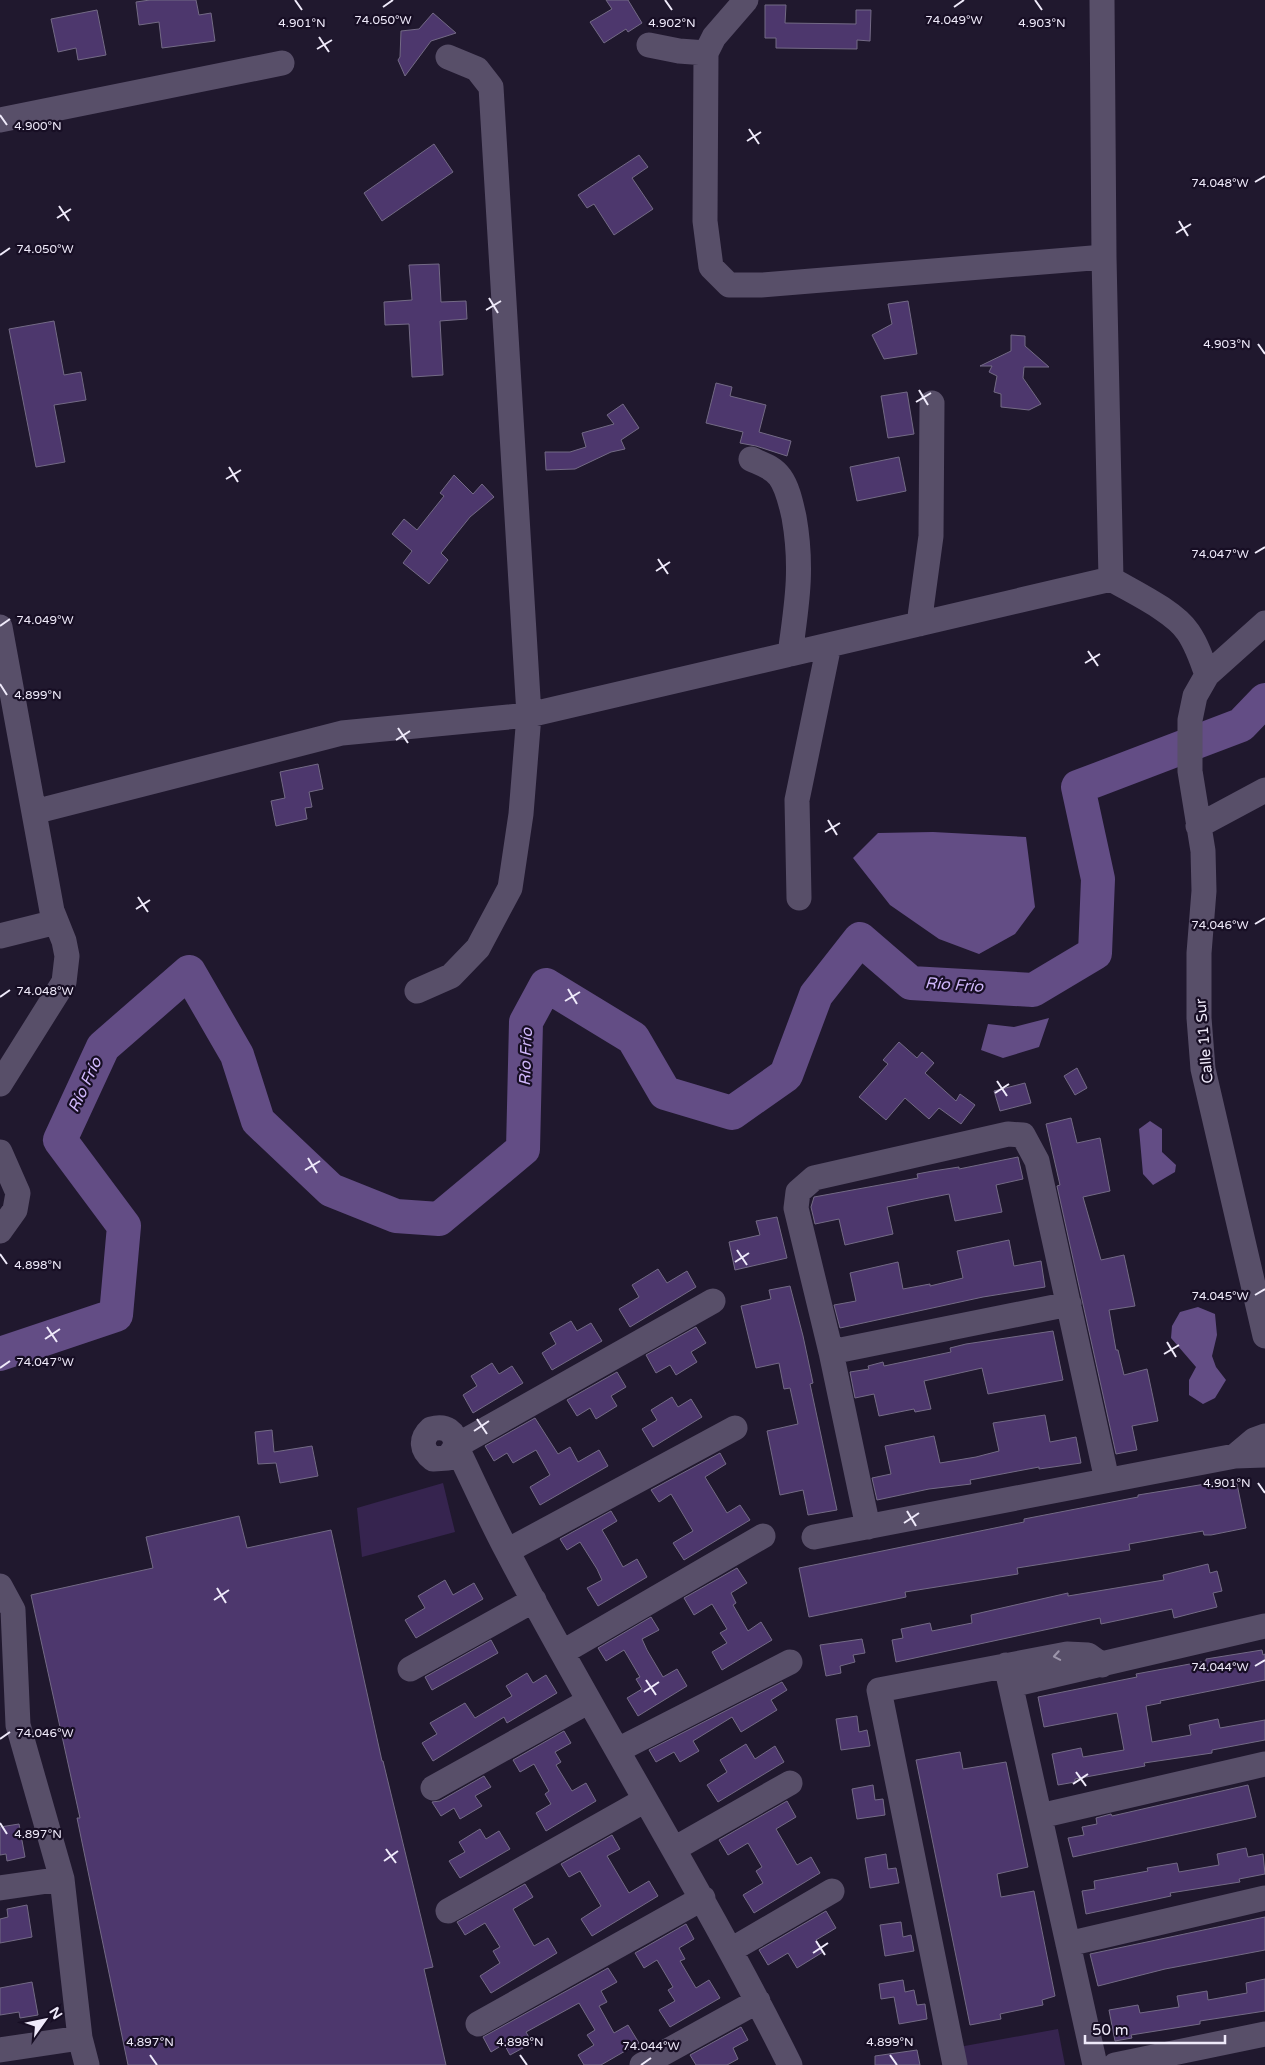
<svg xmlns="http://www.w3.org/2000/svg" width="1265" height="2065" font-family="'Varela Round',sans-serif">
	<style>
		.green { fill: #36244f }
		.water { fill: #634d85 }
		.lines { fill: none; stroke-linecap: round; stroke-linejoin: round }
		.river { stroke: #634d85; stroke-width: 34 }
		.building { fill: #4d376d; stroke: #736a85 }
		.minor { stroke: #584f69; stroke-width: 25 }
		.oneway { stroke: #9c95aa }
		.ticks { fill: none; stroke: #efeafa; stroke-width: 2 }
		.labels { text-anchor: middle; dominant-baseline: central; stroke-width: 4.5; stroke-linejoin: round; paint-order: stroke }
		.street-label { font-size: 15px; fill: #efeafa; stroke: #170e24 }
		.water-label { font-size: 16px; font-style: italic; fill: #d0b7fb; stroke: #170e24 }
		.ticks-label { font-size: 12px; text-anchor: middle; fill: #efeafa; stroke: #170e24; stroke-width: 4.5; stroke-linejoin: round; paint-order: stroke }
	</style>
	<rect width="100%" height="100%" fill="#20182e"/>
	<!-- green -->
	<path class="green" d="M 443,1483 L 455,1532 L 362,1557 L 357,1508 Z
		M 1058,2029 L 1065,2065 L 963,2065 L 959,2047 Z"/>
	<!-- water -->
	<path class="water" d="M 933,832 L 1026,837 L 1035,907 L 1015,934 L 979,954 L 939,939 L 890,905 L 853,858 L 878,833 Z
		M 1049,1018 L 1039,1047 L 1003,1058 L 981,1050 L 988,1024 L 1014,1027 Z
		M 1150,1121 L 1162,1129 L 1162,1152 L 1176,1165 L 1175,1172 L 1153,1185 L 1143,1174 L 1139,1129 Z
		M 1198,1307 L 1215,1314 L 1217,1335 L 1212,1356 L 1216,1367 L 1226,1380 L 1215,1398 L 1203,1404 L 1189,1395 L 1189,1380 L 1196,1367 L 1171,1338 L 1172,1326 L 1180,1312 Z"/>
	<g class="lines">
		<!-- river -->
		<path class="river" d="M 0,1354 L 116,1315 L 124,1226 L 60,1140 L 103,1047 L 189,972 L 237,1055 L 258,1121 L 331,1190 L 396,1216 L 439,1219 L 523,1149 L 526,1022 L 546,985 L 633,1038 L 665,1093 L 732,1113 L 786,1075 L 816,995 L 860,939 L 911,983 L 1033,990 L 1095,953 L 1098,879 L 1078,787 L 1241,725 L 1265,700"/>
	</g>
	<!-- building -->
	<path class="building" d="M 150,0 L 196,0 L 199,15 L 211,13 L 215,41 L 162,48 L 159,22 L 139,25 L 136,2 Z
		M 606,0 L 628,0 L 642,23 L 628,32 L 626,29 L 604,43 L 590,22 L 612,9 Z
		M 765,5 L 786,5 L 785,23 L 856,24 L 856,10 L 871,10 L 870,41 L 857,40 L 857,49 L 776,48 L 776,38 L 765,38 Z
		M 97,10 L 106,55 L 78,60 L 76,48 L 58,52 L 51,19 Z
		M 433,13 L 456,33 L 431,41 L 405,76 L 398,60 L 400,57 L 401,31 L 419,29 Z
		M 434,144 L 453,172 L 382,221 L 364,193 Z
		M 639,155 L 648,167 L 632,178 L 653,209 L 614,235 L 594,204 L 587,208 L 578,195 Z
		M 439,264 L 441,302 L 466,301 L 467,319 L 440,321 L 443,375 L 412,377 L 409,324 L 385,325 L 384,302 L 412,300 L 409,265 Z
		M 908,301 L 917,354 L 884,359 L 872,335 L 892,324 L 888,304 Z
		M 54,321 L 64,375 L 81,372 L 86,400 L 54,405 L 65,462 L 36,467 L 9,329 Z
		M 1011,335 L 1025,336 L 1025,346 L 1049,367 L 1024,367 L 1023,378 L 1041,404 L 1029,410 L 1001,407 L 1001,394 L 994,392 L 997,376 L 989,372 L 992,366 L 980,366 L 1011,351 Z
		M 716,383 L 732,387 L 730,396 L 766,405 L 759,432 L 791,441 L 787,456 L 756,446 L 740,443 L 743,432 L 706,423 Z
		M 907,392 L 914,434 L 888,438 L 881,396 Z
		M 623,404 L 639,428 L 621,440 L 625,449 L 611,452 L 575,469 L 546,470 L 545,452 L 570,452 L 586,447 L 582,433 L 614,424 L 607,415 Z
		M 899,457 L 906,491 L 857,501 L 850,467 Z
		M 454,475 L 473,494 L 482,484 L 494,497 L 470,517 L 441,553 L 448,560 L 429,584 L 403,563 L 412,551 L 392,534 L 404,519 L 417,530 L 444,496 L 440,493 Z
		M 318,764 L 323,789 L 309,792 L 312,807 L 305,808 L 307,819 L 276,826 L 271,801 L 285,798 L 280,772 Z
		M 899,1042 L 917,1058 L 922,1052 L 934,1063 L 925,1073 L 956,1101 L 960,1094 L 975,1105 L 961,1124 L 939,1108 L 929,1119 L 905,1098 L 886,1120 L 859,1097 L 888,1064 L 883,1060 Z
		M 1077,1068 L 1087,1088 L 1075,1095 L 1064,1076 Z
		M 1025,1083 L 1031,1103 L 1000,1111 L 994,1091 Z
		M 1071,1118 L 1077,1143 L 1100,1138 L 1110,1191 L 1083,1197 L 1101,1260 L 1124,1255 L 1135,1306 L 1109,1310 L 1116,1350 L 1118,1350 L 1124,1375 L 1147,1369 L 1158,1421 L 1132,1426 L 1137,1450 L 1116,1454 L 1057,1186 L 1060,1185 L 1046,1124 Z
		M 1018,1157 L 1023,1179 L 996,1185 L 1002,1212 L 955,1221 L 949,1194 L 914,1201 L 887,1207 L 893,1234 L 845,1245 L 839,1219 L 815,1224 L 811,1207 L 814,1197 L 918,1178 L 917,1174 L 933,1171 L 959,1167 L 959,1169 Z
		M 777,1217 L 787,1258 L 735,1270 L 729,1242 L 760,1235 L 756,1221 Z
		M 1009,1240 L 1014,1266 L 1041,1261 L 1045,1287 L 983,1297 L 840,1328 L 834,1305 L 856,1301 L 850,1273 L 898,1262 L 903,1289 L 930,1284 L 930,1286 L 963,1278 L 957,1251 Z
		M 658,1269 L 667,1283 L 687,1271 L 696,1287 L 630,1327 L 619,1309 L 639,1297 L 632,1285 Z
		M 790,1286 L 803,1336 L 813,1383 L 810,1384 L 837,1510 L 808,1515 L 803,1490 L 780,1495 L 767,1431 L 798,1424 L 790,1388 L 784,1389 L 779,1363 L 756,1368 L 741,1306 L 771,1299 L 769,1290 Z
		M 571,1321 L 577,1331 L 591,1323 L 602,1341 L 552,1370 L 542,1353 L 556,1344 L 550,1333 Z
		M 696,1327 L 706,1343 L 691,1352 L 697,1362 L 676,1375 L 670,1365 L 656,1373 L 646,1355 Z
		M 1053,1331 L 1063,1380 L 988,1394 L 982,1368 L 924,1381 L 931,1409 L 915,1412 L 914,1409 L 879,1416 L 874,1394 L 855,1398 L 850,1372 L 869,1369 L 868,1366 L 883,1362 L 884,1366 L 951,1352 L 950,1348 L 966,1344 Z
		M 492,1363 L 499,1374 L 512,1366 L 523,1383 L 473,1413 L 463,1395 L 477,1386 L 471,1376 Z
		M 617,1372 L 626,1387 L 611,1396 L 617,1406 L 596,1419 L 590,1408 L 577,1416 L 567,1400 Z
		M 672,1397 L 678,1407 L 691,1399 L 702,1417 L 653,1447 L 642,1429 L 657,1420 L 651,1410 Z
		M 1045,1415 L 1050,1442 L 1076,1437 L 1081,1463 L 1039,1469 L 1039,1467 L 970,1480 L 971,1484 L 929,1489 L 877,1500 L 872,1478 L 891,1474 L 885,1446 L 934,1436 L 940,1463 L 976,1457 L 999,1451 L 993,1423 Z
		M 535,1418 L 558,1454 L 570,1447 L 578,1462 L 599,1450 L 608,1466 L 540,1505 L 530,1487 L 550,1475 L 536,1450 L 513,1463 L 507,1453 L 494,1461 L 485,1446 Z
		M 272,1430 L 274,1452 L 312,1446 L 318,1476 L 280,1483 L 276,1463 L 258,1464 L 255,1432 Z
		M 720,1453 L 726,1464 L 705,1477 L 727,1513 L 740,1505 L 750,1520 L 684,1560 L 673,1543 L 693,1531 L 671,1494 L 659,1502 L 651,1490 Z
		M 1236,1479 L 1246,1528 L 1211,1535 L 1204,1535 L 1203,1531 L 1129,1544 L 1130,1550 L 1017,1568 L 1018,1574 L 905,1592 L 906,1597 L 809,1617 L 799,1568 L 1024,1522 L 1024,1519 L 1138,1497 L 1138,1495 Z
		M 611,1511 L 617,1521 L 602,1530 L 608,1540 L 623,1567 L 637,1559 L 647,1577 L 598,1606 L 587,1588 L 602,1580 L 597,1569 L 580,1542 L 567,1550 L 560,1539 Z
		M 239,1516 L 247,1548 L 331,1530 L 382,1761 L 383,1761 L 433,1967 L 424,1969 L 446,2065 L 128,2065 L 77,1818 L 80,1818 L 31,1595 L 153,1568 L 146,1537 Z
		M 1208,1564 L 1210,1573 L 1217,1571 L 1222,1591 L 1213,1593 L 1217,1607 L 1174,1618 L 1172,1609 L 1101,1624 L 1100,1618 L 896,1662 L 892,1640 L 903,1638 L 901,1629 L 930,1623 L 932,1631 L 972,1623 L 971,1615 L 1068,1593 L 1068,1596 L 1164,1580 L 1163,1575 Z
		M 737,1568 L 747,1583 L 731,1593 L 736,1603 L 733,1605 L 748,1631 L 761,1622 L 772,1640 L 722,1670 L 712,1652 L 727,1643 L 720,1633 L 727,1629 L 712,1604 L 694,1615 L 684,1598 Z
		M 445,1580 L 453,1595 L 474,1583 L 483,1599 L 416,1638 L 405,1620 L 425,1608 L 418,1596 Z
		M 651,1617 L 659,1630 L 642,1639 L 647,1650 L 663,1677 L 677,1669 L 687,1686 L 638,1716 L 627,1698 L 642,1689 L 636,1679 L 640,1677 L 624,1650 L 606,1661 L 598,1648 Z
		M 862,1639 L 865,1653 L 853,1655 L 855,1662 L 840,1666 L 841,1673 L 826,1676 L 820,1645 Z
		M 491,1640 L 498,1653 L 432,1690 L 425,1677 Z
		M 1262,1650 L 1263,1655 L 1265,1654 L 1265,1680 L 1160,1701 L 1161,1703 L 1146,1706 L 1152,1742 L 1191,1735 L 1189,1725 L 1218,1719 L 1220,1728 L 1265,1720 L 1265,1740 L 1212,1750 L 1212,1753 L 1144,1763 L 1145,1766 L 1075,1779 L 1075,1782 L 1058,1785 L 1052,1754 L 1081,1748 L 1083,1757 L 1124,1750 L 1117,1713 L 1044,1727 L 1038,1697 L 1137,1677 L 1136,1674 L 1206,1661 L 1206,1659 Z
		M 527,1673 L 533,1683 L 546,1675 L 557,1693 L 507,1723 L 504,1717 L 433,1761 L 422,1743 L 437,1734 L 430,1723 L 465,1703 L 475,1718 L 512,1696 L 506,1686 Z
		M 782,1682 L 787,1690 L 771,1700 L 777,1710 L 741,1732 L 732,1717 L 693,1741 L 699,1751 L 680,1762 L 674,1752 L 656,1762 L 649,1750 Z
		M 857,1716 L 859,1732 L 867,1730 L 870,1746 L 841,1750 L 836,1719 Z
		M 564,1731 L 571,1743 L 555,1752 L 561,1762 L 556,1765 L 572,1791 L 586,1783 L 596,1801 L 546,1831 L 536,1813 L 551,1804 L 545,1794 L 549,1791 L 534,1764 L 520,1772 L 513,1760 Z
		M 746,1744 L 755,1759 L 775,1746 L 784,1762 L 718,1802 L 707,1785 L 727,1772 L 720,1760 Z
		M 960,1752 L 963,1769 L 1006,1762 L 1028,1867 L 997,1874 L 1001,1897 L 1034,1891 L 1055,1996 L 1042,2000 L 1043,2005 L 1000,2014 L 1001,2019 L 970,2025 L 916,1760 Z
		M 484,1776 L 491,1787 L 475,1796 L 482,1806 L 460,1819 L 454,1808 L 441,1816 L 432,1802 L 440,1801 Z
		M 873,1785 L 875,1800 L 883,1799 L 885,1815 L 857,1819 L 852,1789 Z
		M 1248,1785 L 1256,1817 L 1073,1857 L 1068,1838 L 1084,1835 L 1082,1827 L 1097,1824 L 1096,1818 L 1111,1814 L 1112,1816 Z
		M 787,1801 L 796,1817 L 776,1829 L 797,1865 L 811,1857 L 820,1873 L 754,1913 L 743,1895 L 763,1883 L 756,1871 L 762,1867 L 748,1843 L 728,1855 L 719,1840 Z
		M 19,1824 L 25,1857 L 7,1861 L 6,1854 L 0,1855 L 0,1827 Z
		M 480,1829 L 486,1839 L 499,1831 L 510,1849 L 460,1878 L 449,1861 L 465,1852 L 459,1842 Z
		M 612,1835 L 620,1849 L 607,1856 L 629,1893 L 649,1881 L 658,1896 L 592,1936 L 581,1919 L 601,1906 L 580,1871 L 569,1877 L 561,1864 Z
		M 1246,1848 L 1248,1857 L 1263,1854 L 1265,1874 L 1239,1879 L 1240,1882 L 1170,1893 L 1171,1896 L 1086,1914 L 1082,1891 L 1095,1889 L 1094,1881 L 1148,1871 L 1147,1868 L 1177,1863 L 1179,1872 L 1219,1865 L 1217,1854 Z
		M 886,1854 L 888,1869 L 896,1868 L 899,1883 L 870,1888 L 865,1858 Z
		M 525,1884 L 533,1897 L 513,1909 L 534,1946 L 548,1938 L 557,1953 L 491,1993 L 480,1976 L 500,1963 L 493,1951 L 500,1947 L 485,1923 L 465,1935 L 457,1922 Z
		M 27,1905 L 32,1937 L 0,1943 L 0,1919 L 8,1917 L 7,1909 Z
		M 826,1911 L 836,1928 L 816,1940 L 823,1952 L 797,1968 L 788,1953 L 768,1965 L 759,1950 Z
		M 1265,1917 L 1265,1950 L 1165,1969 L 1098,1986 L 1090,1954 Z
		M 901,1922 L 903,1937 L 911,1935 L 914,1951 L 885,1956 L 880,1925 Z
		M 686,1924 L 694,1939 L 679,1948 L 685,1959 L 680,1961 L 696,1988 L 709,1980 L 720,1998 L 670,2027 L 659,2010 L 675,2001 L 668,1990 L 673,1987 L 657,1960 L 644,1968 L 635,1953 Z
		M 608,1968 L 617,1982 L 601,1991 L 607,2002 L 599,2006 L 614,2033 L 628,2025 L 639,2043 L 601,2065 L 584,2065 L 578,2055 L 594,2045 L 587,2035 L 595,2030 L 579,2003 L 526,2032 L 532,2043 L 510,2055 L 504,2044 L 491,2052 L 483,2037 Z
		M 1265,1979 L 1265,2011 L 1200,2021 L 1200,2024 L 1131,2035 L 1132,2038 L 1115,2041 L 1109,2010 L 1138,2005 L 1140,2013 L 1179,2007 L 1177,1996 L 1207,1991 L 1208,2000 L 1247,1993 L 1246,1983 Z
		M 903,1980 L 905,1992 L 914,1990 L 917,2005 L 925,2004 L 927,2019 L 899,2024 L 894,1997 L 881,1999 L 879,1984 Z
		M 32,1982 L 38,2015 L 20,2018 L 19,2012 L 0,2015 L 0,1988 Z
		M 741,2027 L 748,2040 L 733,2048 L 738,2059 L 727,2065 L 696,2065 L 690,2055 Z
		M 917,2050 L 920,2065 L 875,2065 L 875,2056 Z"/>
	<g class="lines">
		<!-- minor -->
		<path class="minor" d="M 746,0 L 714,37 L 706,53 L 705,221 L 711,267 L 729,285 L 761,285 L 1104,257
			M 1102,0 L 1104,257 L 1111,579
			M 649,45 L 679,51 L 706,53
			M 0,120 L 282,63
			M 751,459 C 762,464 773,467 780,477 C 788,488 791,504 794,517 C 803,568 797,603 790,654
			M 1265,623 L 1207,675 L 1195,696 L 1190,720 L 1190,771 L 1203,851 L 1204,891 L 1199,953 L 1199,1018 L 1203,1069 L 1265,1336
			M 919,624 L 931,536 L 932,403
			M 0,627 L 52,911 L 64,941 L 67,956 L 64,982 L 0,1084
			M 34,812 L 342,733 L 529,715 L 491,87 L 477,69 L 448,57
			M 1198,826 L 1265,790
			M 799,898 L 797,800 L 829,645
			M 0,936 L 56,922
			M 417,991 L 451,976 L 478,948 L 510,888 L 521,814 L 529,715 L 1111,579 C 1133,592 1174,611 1188,632 C 1197,645 1202,660 1207,675
			M 0,1152 L 18,1193 L 15,1210 L 0,1231
			M 713,1301 L 456,1446 L 448,1458 L 433,1459 C 421,1450 420,1439 431,1429 C 446,1425 455,1431 456,1446 C 473,1481 489,1517 507,1551 C 598,1725 703,1890 790,2065
			M 831,1352 L 1069,1304
			M 1235,1456 L 1254,1440 L 1265,1436
			M 868,1527 L 831,1352 L 796,1208 L 798,1192 L 814,1178 L 1008,1134 L 1023,1135 L 1037,1161 L 1107,1480
			M 814,1537 L 1235,1456 L 1265,1455
			M 507,1551 L 735,1428
			M 0,1586 L 13,1610 L 18,1725 L 62,1879 L 80,2038 L 87,2065
			M 563,1652 L 763,1536
			M 1006,1665 L 1095,2065
			M 410,1669 L 534,1600
			M 1011,1685 L 1265,1626
			M 618,1750 L 790,1662
			M 433,1788 L 589,1701
			M 1040,1816 L 1265,1764
			M 674,1849 L 790,1783
			M 0,1888 L 62,1879
			M 448,1911 L 645,1800
			M 1068,1944 L 1265,1898
			M 731,1950 L 832,1891
			M 478,2024 L 703,1898
			M 0,2050 L 80,2038
			M 642,2065 L 758,2001
			M 955,2065 L 879,1690 L 1067,1654 L 1088,1655 L 1102,1665
			M 1115,2065 L 1265,2034"/>
	</g>
	<!-- one-way arrows -->
	<defs><path id="oneway-chevron" d="M-2-3.5L2.5 0L-2 3.5" fill="none" stroke-width="1.6" stroke-linecap="round" stroke-linejoin="round" transform="scale(1.25)"/></defs>
	<use class="oneway" href="#oneway-chevron" transform="translate(1057 1656) rotate(170)"/>
	<!-- ticks -->
	<path class="ticks" d="M 295,0 L 302,10M 665,0 L 672,10M 1035,0 L 1042,10M 383,7 L 393,0M 954,7 L 964,0M 319,37 L 329,52M 317,49 L 332,40M 0,115 L 7,125M 749,129 L 759,144M 747,141 L 761,132M 1255,182 L 1265,176M 59,206 L 69,221M 57,218 L 71,209M 1179,221 L 1188,236M 1176,233 L 1191,224M 0,255 L 10,248M 489,298 L 498,313M 486,310 L 501,301M 1258,344 L 1265,354M 919,390 L 928,405M 916,402 L 931,393M 229,467 L 238,482M 226,479 L 241,470M 1255,553 L 1265,547M 658,559 L 668,574M 656,571 L 670,562M 0,626 L 10,619M 1088,651 L 1098,666M 1085,663 L 1100,654M 0,684 L 7,695M 398,728 L 408,743M 396,740 L 410,731M 828,820 L 837,835M 825,832 L 840,823M 138,897 L 148,912M 136,909 L 150,900M 1255,924 L 1265,918M 568,989 L 577,1004M 0,997 L 10,990M 565,1001 L 580,992M 997,1081 L 1007,1096M 995,1093 L 1009,1084M 308,1158 L 317,1173M 305,1170 L 320,1161M 737,1250 L 747,1265M 0,1254 L 7,1264M 735,1262 L 749,1253M 1255,1295 L 1265,1289M 47,1327 L 57,1342M 45,1339 L 60,1329M 1167,1342 L 1176,1357M 1164,1354 L 1179,1345M 0,1368 L 10,1361M 477,1419 L 487,1434M 474,1431 L 489,1421M 1258,1483 L 1265,1493M 907,1511 L 916,1526M 904,1523 L 919,1513M 217,1588 L 226,1603M 214,1600 L 229,1590M 1255,1666 L 1265,1660M 646,1680 L 656,1695M 644,1692 L 659,1682M 0,1739 L 10,1732M 1076,1772 L 1086,1786M 1073,1784 L 1088,1774M 0,1823 L 7,1834M 386,1849 L 396,1863M 384,1861 L 398,1851M 816,1941 L 825,1955M 813,1953 L 828,1943M 150,2055 L 157,2065M 520,2055 L 527,2065M 890,2055 L 897,2065M 641,2065 L 651,2058"/>
	<g class="labels">
		<!-- street labels -->
		<g class="street-label">
			<text transform="translate(1204 1041) rotate(-95)">Calle 11 Sur</text>
		</g>
		<!-- water labels -->
		<g class="water-label">
			<text transform="translate(954 985) rotate(4)">Río Frío</text>
			<text transform="translate(526 1057) rotate(-88)">Río Frío</text>
			<text transform="translate(85 1085) rotate(-65)">Río Frío</text>
		</g>
	</g>
	<g class="ticks-label">
		<text x="383" y="24">74.050°W</text>
		<text x="954" y="24">74.049°W</text>
		<text x="672" y="27">4.902°N</text>
		<text x="1042" y="27">4.903°N</text>
		<text x="302" y="27">4.901°N</text>
		<text x="38" y="130">4.900°N</text>
		<text x="1220" y="187">74.048°W</text>
		<text x="45" y="253">74.050°W</text>
		<text x="1227" y="348">4.903°N</text>
		<text x="1220" y="558">74.047°W</text>
		<text x="45" y="624">74.049°W</text>
		<text x="38" y="699">4.899°N</text>
		<text x="1220" y="929">74.046°W</text>
		<text x="45" y="995">74.048°W</text>
		<text x="38" y="1269">4.898°N</text>
		<text x="1220" y="1300">74.045°W</text>
		<text x="45" y="1366">74.047°W</text>
		<text x="1227" y="1487">4.901°N</text>
		<text x="1220" y="1671">74.044°W</text>
		<text x="45" y="1737">74.046°W</text>
		<text x="38" y="1838">4.897°N</text>
		<text x="150" y="2046">4.897°N</text>
		<text x="520" y="2046">4.898°N</text>
		<text x="890" y="2046">4.899°N</text>
		<text x="651" y="2050">74.044°W</text>
	</g>
	<!-- north arrow -->
	<g transform="translate(45 2020) rotate(57)" stroke="#170e24" stroke-width="4" paint-order="stroke">
	<path d="M0-4L9 19L0 12L-9 19Z" fill="#efeafa"/>
	<text y="-8" font-size="14" font-weight="bold" text-anchor="middle" fill="#efeafa">N</text>
	</g>
	<!-- scale -->
	<path d="M1085 2035v8h140v-8" fill="none" stroke="#efeafa" stroke-width="2.5"/>
	<text x="1092" y="2035" font-size="15" fill="#efeafa" stroke="#170e24" stroke-width="4" paint-order="stroke">50 m</text>
</svg>
